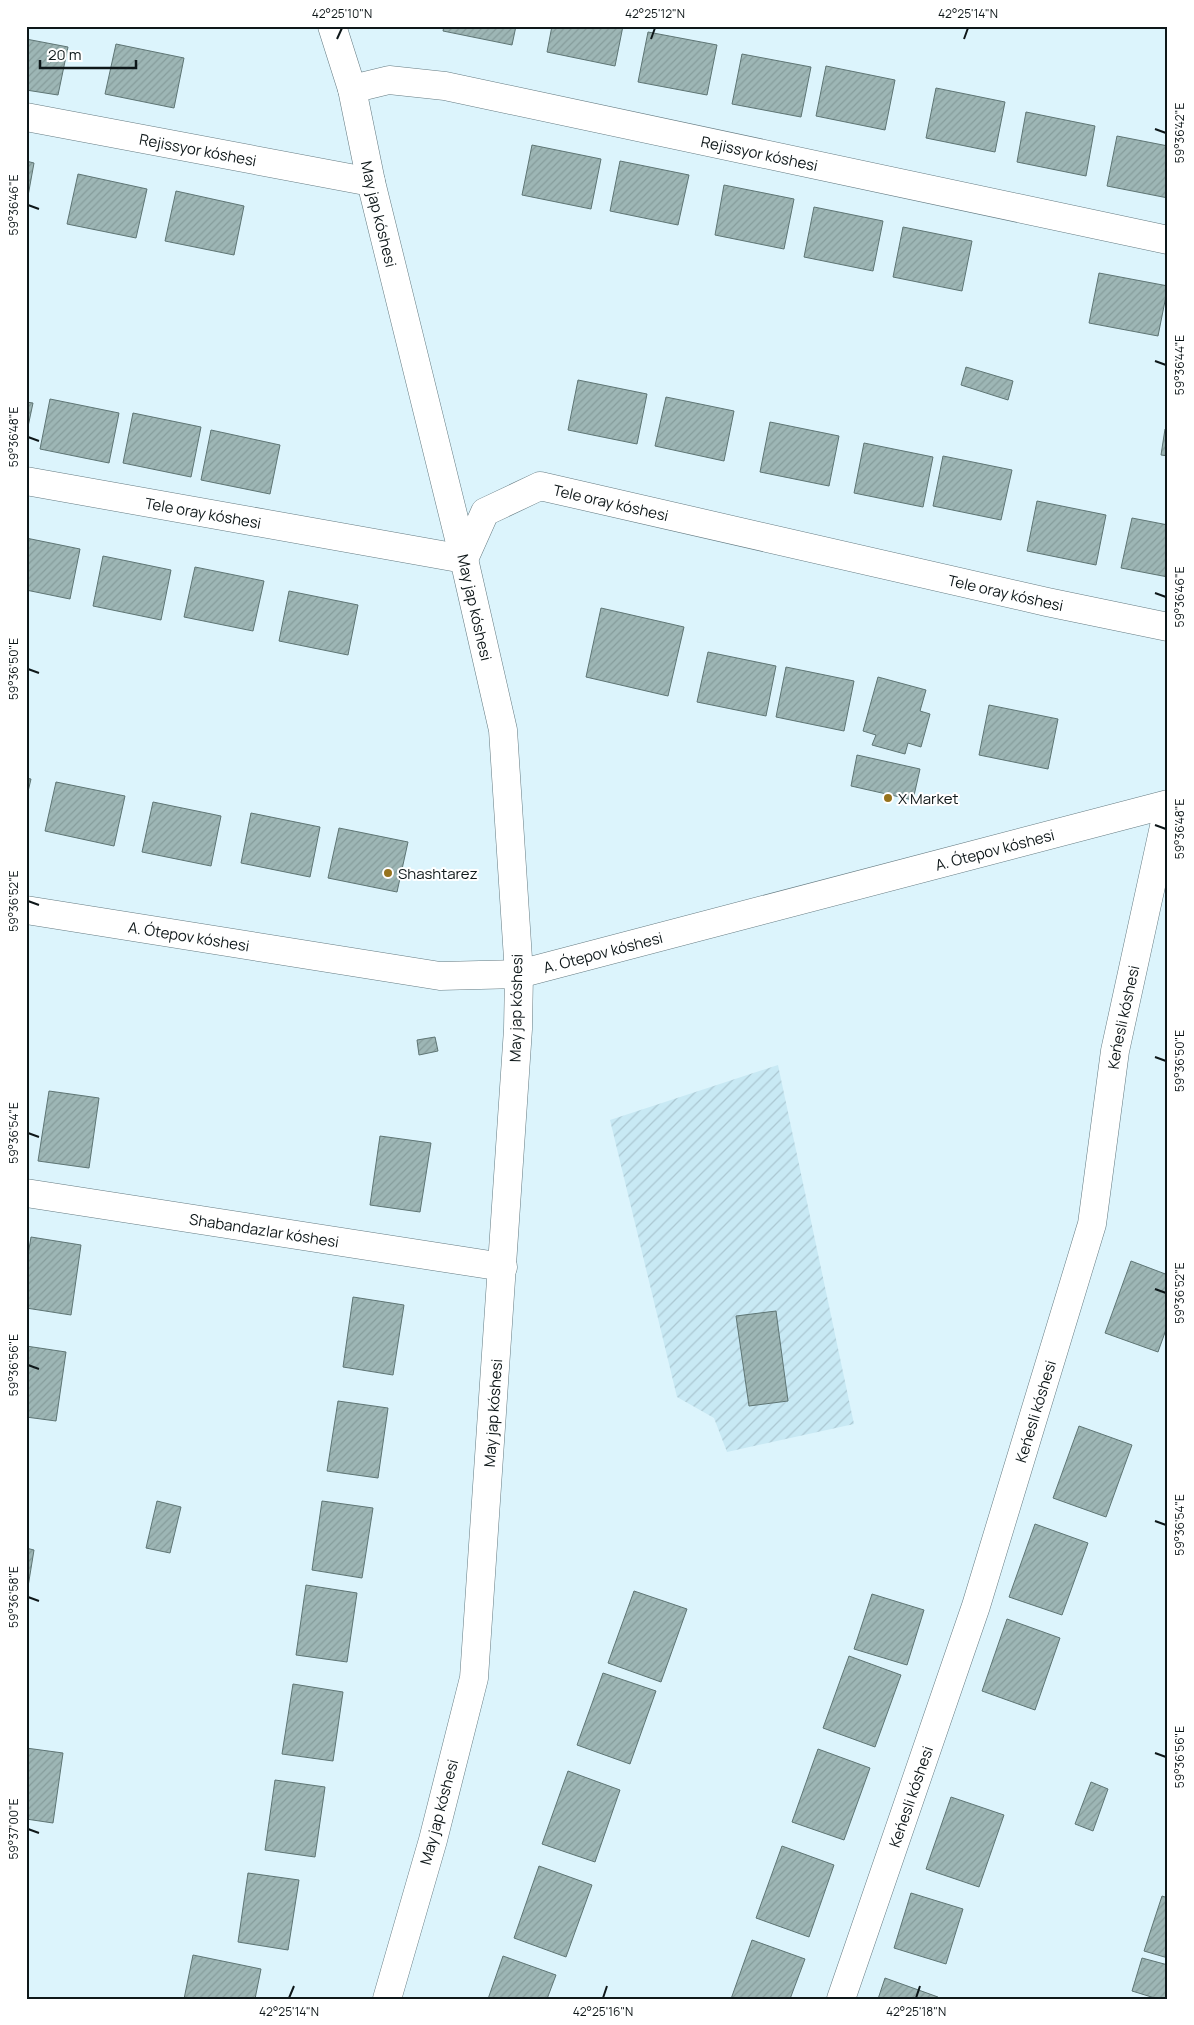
<svg xmlns="http://www.w3.org/2000/svg" width="1194" height="2025" font-family="Manrope,sans-serif">
	<style>
		.industrial { fill: url(#industrial-furrows) }
		.building { fill: url(#building-hatch); stroke: #5e7574 }
		.lines { fill: none; stroke-linecap: round; stroke-linejoin: round }
		.minor-casing { stroke: #657b82; stroke-width: 29 }
		.minor { stroke: #fff; stroke-width: 28 }
		.ticks { fill: none; stroke: #0e1719; stroke-width: 2 }
		.poi-dot { fill: #97731d; stroke: #fff; stroke-width: 2 }
		.labels { text-anchor: middle; dominant-baseline: central; stroke-width: 4; stroke-linejoin: round; paint-order: stroke }
		.street-label { font-size: 15px; fill: #0e1719; stroke: #fff }
		.poi-label { font-size: 15px; fill: #0e1719; stroke: #fff; text-anchor: start }
		.neatline { fill: none; stroke: #0e1719; stroke-width: 2 }
		.ticks-label { font-size: 12px; text-anchor: middle; fill: #0e1719 }
	</style>
	<defs>
		<pattern id="industrial-furrows" width="10" height="10" patternUnits="userSpaceOnUse" patternTransform="scale(1.25)"><rect width="10" height="10" fill="#c8e9f4"/><path d="M-1 1l2-2M0 10L10 0M9 11l2-2" fill="none" stroke="#abc7d1"/></pattern>
		<pattern id="building-hatch" width="6" height="6" patternUnits="userSpaceOnUse" patternTransform="scale(1.25)"><rect width="6" height="6" fill="#9db6b5"/><path d="M-1 1l2-2M0 6l6-6M5 7l2-2" fill="none" stroke="#869c9b"/></pattern>
	</defs>
	<rect width="100%" height="100%" fill="#dcf4fc"/>
	<!-- industrial -->
	<path class="industrial" d="M 778,1065 L 854,1424 L 727,1452 L 714,1418 L 677,1397 L 610,1120 Z"/>
	<!-- building -->
	<path class="building" d="M 444,26 L 516,26 L 512,45 L 443,31 Z
		M 552,26 L 623,26 L 615,66 L 547,52 Z
		M 648,32 L 717,45 L 707,95 L 638,82 Z
		M 26,39 L 68,47 L 58,95 L 26,90 Z
		M 116,44 L 184,58 L 174,108 L 105,94 Z
		M 742,54 L 811,67 L 801,117 L 732,104 Z
		M 826,66 L 895,80 L 885,130 L 816,116 Z
		M 936,88 L 1005,102 L 995,152 L 926,138 Z
		M 1026,112 L 1095,126 L 1086,176 L 1017,162 Z
		M 1117,136 L 1168,146 L 1168,198 L 1107,186 Z
		M 532,145 L 601,159 L 591,209 L 522,195 Z
		M 26,161 L 34,163 L 26,207 Z
		M 620,161 L 689,175 L 678,225 L 610,211 Z
		M 78,174 L 147,189 L 136,238 L 67,224 Z
		M 724,185 L 794,199 L 784,249 L 715,235 Z
		M 176,191 L 244,206 L 234,255 L 165,241 Z
		M 814,207 L 883,221 L 873,271 L 804,257 Z
		M 903,227 L 972,241 L 962,291 L 893,277 Z
		M 1099,273 L 1168,286 L 1158,336 L 1089,323 Z
		M 966,367 L 1013,381 L 1008,400 L 961,385 Z
		M 578,380 L 647,394 L 637,444 L 568,430 Z
		M 666,397 L 734,411 L 724,461 L 655,446 Z
		M 50,399 L 119,413 L 109,463 L 40,449 Z
		M 26,402 L 33,403 L 26,436 Z
		M 133,413 L 201,427 L 191,477 L 123,463 Z
		M 770,422 L 839,436 L 829,486 L 760,472 Z
		M 1165,429 L 1168,430 L 1168,456 L 1161,455 Z
		M 211,430 L 280,445 L 270,494 L 201,480 Z
		M 864,443 L 933,457 L 923,507 L 854,493 Z
		M 943,456 L 1012,470 L 1001,520 L 933,506 Z
		M 1037,501 L 1106,515 L 1096,565 L 1027,551 Z
		M 1132,518 L 1168,525 L 1168,577 L 1121,568 Z
		M 26,538 L 80,549 L 70,599 L 26,590 Z
		M 103,556 L 171,570 L 161,620 L 93,606 Z
		M 195,567 L 264,581 L 253,631 L 184,617 Z
		M 289,591 L 358,605 L 348,655 L 279,641 Z
		M 601,608 L 684,627 L 668,696 L 586,677 Z
		M 708,652 L 776,666 L 766,716 L 697,702 Z
		M 786,667 L 854,681 L 844,731 L 776,717 Z
		M 878,677 L 926,690 L 920,711 L 930,714 L 921,747 L 908,743 L 905,754 L 872,745 L 876,735 L 863,731 Z
		M 989,705 L 1058,719 L 1048,769 L 979,755 Z
		M 857,755 L 920,769 L 913,800 L 851,786 Z
		M 26,778 L 31,779 L 26,800 Z
		M 56,782 L 125,796 L 114,846 L 45,831 Z
		M 153,802 L 221,816 L 211,866 L 142,852 Z
		M 251,813 L 320,827 L 310,877 L 241,863 Z
		M 339,828 L 408,842 L 397,892 L 328,878 Z
		M 435,1037 L 438,1051 L 419,1055 L 417,1040 Z
		M 49,1091 L 99,1098 L 89,1168 L 38,1161 Z
		M 380,1136 L 431,1143 L 420,1212 L 370,1205 Z
		M 31,1237 L 81,1245 L 71,1315 L 26,1308 L 26,1267 Z
		M 1131,1261 L 1168,1275 L 1168,1324 L 1158,1352 L 1105,1333 Z
		M 353,1297 L 404,1305 L 393,1375 L 343,1367 Z
		M 776,1311 L 788,1401 L 749,1406 L 736,1316 Z
		M 26,1346 L 66,1352 L 56,1421 L 26,1417 Z
		M 338,1401 L 388,1408 L 378,1478 L 327,1471 Z
		M 1079,1426 L 1132,1445 L 1106,1517 L 1053,1498 Z
		M 157,1501 L 181,1507 L 170,1553 L 146,1548 Z
		M 322,1501 L 373,1508 L 362,1578 L 312,1570 Z
		M 1035,1524 L 1088,1543 L 1062,1615 L 1009,1597 Z
		M 26,1548 L 34,1550 L 26,1599 Z
		M 306,1585 L 357,1593 L 347,1662 L 296,1655 Z
		M 634,1591 L 687,1609 L 661,1682 L 608,1663 Z
		M 872,1594 L 924,1610 L 907,1665 L 854,1649 Z
		M 1007,1619 L 1060,1638 L 1035,1710 L 982,1691 Z
		M 849,1656 L 901,1675 L 875,1747 L 823,1728 Z
		M 603,1673 L 656,1691 L 630,1764 L 577,1745 Z
		M 293,1684 L 343,1692 L 333,1761 L 282,1754 Z
		M 26,1748 L 63,1753 L 53,1823 L 26,1819 Z
		M 818,1749 L 870,1768 L 844,1840 L 792,1822 Z
		M 568,1771 L 620,1790 L 595,1862 L 542,1844 Z
		M 275,1780 L 325,1787 L 315,1857 L 265,1850 Z
		M 1091,1782 L 1108,1789 L 1093,1831 L 1075,1824 Z
		M 951,1797 L 1004,1815 L 979,1887 L 926,1869 Z
		M 782,1846 L 834,1865 L 809,1937 L 756,1918 Z
		M 539,1866 L 592,1885 L 566,1957 L 514,1938 Z
		M 248,1873 L 299,1880 L 288,1950 L 238,1942 Z
		M 911,1893 L 963,1909 L 946,1964 L 894,1948 Z
		M 1162,1896 L 1168,1898 L 1168,1958 L 1144,1951 Z
		M 752,1940 L 805,1959 L 790,1999 L 731,1999 Z
		M 193,1955 L 261,1969 L 255,1999 L 184,1999 Z
		M 503,1956 L 556,1975 L 547,1999 L 488,1999 Z
		M 1142,1958 L 1168,1965 L 1168,1999 L 1158,1999 L 1132,1991 Z
		M 885,1978 L 938,1997 L 937,1999 L 878,1999 Z"/>
	<g class="lines">
		<defs>
			<g id="minor">
				<path id="s1" d="M 332,26 L 352,89 L 371,182 L 464,559 L 503,730 L 519,974 L 518,1029 L 474,1678 L 433,1840 L 387,1999"/>
				<path id="s2" d="M 352,89 L 389,80 L 445,86 L 1168,240"/>
				<path id="s3" d="M 26,117 L 371,182"/>
				<path id="s4" d="M 26,481 L 464,559 L 485,512 L 540,486 L 1047,602 L 1168,627"/>
				<path id="s5" d="M 26,910 L 440,976 L 519,974 L 1168,804"/>
				<path id="s6" d="M 26,1193 L 503,1267"/>
				<path id="s7" d="M 841,1999 L 976,1606 L 1092,1224 L 1115,1051 L 1168,808"/>
			</g>
		</defs>
		<!-- minor casing -->
		<use href="#minor" class="minor-casing"/>
		<!-- minor -->
		<use href="#minor" class="minor"/>
	</g>
	<!-- ticks -->
	<path class="ticks" d="M 337,39 L 342,28M 651,39 L 655,28M 964,39 L 968,28M 1155,129 L 1166,133M 28,205 L 39,209M 1155,361 L 1166,365M 28,437 L 39,441M 1155,593 L 1166,597M 28,669 L 39,673M 1155,825 L 1166,829M 28,901 L 39,905M 1155,1057 L 1166,1061M 28,1133 L 39,1137M 1155,1289 L 1166,1293M 28,1365 L 39,1369M 1155,1521 L 1166,1525M 28,1597 L 39,1601M 1155,1753 L 1166,1757M 28,1829 L 39,1833M 289,1998 L 294,1986M 603,1998 L 607,1986M 916,1998 L 920,1986"/>
	<!-- markers -->
	<g class="poi-dot">
		<circle cx="888" cy="798" r="5"/>
		<circle cx="388" cy="873" r="5"/>
	</g>
	<g class="labels">
		<!-- street labels -->
		<g class="street-label">
			<text stroke="none"><textPath href="#s3" startOffset="175">Rejissyor kóshesi</textPath></text>
			<text stroke="none"><textPath href="#s2" startOffset="416">Rejissyor kóshesi</textPath></text>
			<text stroke="none"><textPath href="#s1" startOffset="194">May jap kóshesi</textPath></text>
			<text stroke="none"><textPath href="#s4" startOffset="630">Tele oray kóshesi</textPath></text>
			<text stroke="none"><textPath href="#s4" startOffset="180">Tele oray kóshesi</textPath></text>
			<text stroke="none"><textPath href="#s4" startOffset="1035">Tele oray kóshesi</textPath></text>
			<text stroke="none"><textPath href="#s1" startOffset="599">May jap kóshesi</textPath></text>
			<text stroke="none"><textPath href="#s5" startOffset="990">A. Ótepov kóshesi</textPath></text>
			<text stroke="none"><textPath href="#s5" startOffset="165">A. Ótepov kóshesi</textPath></text>
			<text stroke="none"><textPath href="#s5" startOffset="585">A. Ótepov kóshesi</textPath></text>
			<text transform="translate(516 1008) rotate(-89)">May jap kóshesi</text>
			<text stroke="none"><textPath href="#s7" startOffset="1024">Keńesli kóshesi</textPath></text>
			<text stroke="none"><textPath href="#s6" startOffset="241">Shabandazlar kóshesi</textPath></text>
			<text stroke="none"><textPath href="#s7" startOffset="619">Keńesli kóshesi</textPath></text>
			<text transform="translate(493 1413) rotate(-86)">May jap kóshesi</text>
			<text stroke="none"><textPath href="#s7" startOffset="214">Keńesli kóshesi</textPath></text>
			<text transform="translate(439 1812) rotate(-75)">May jap kóshesi</text>
		</g>
		<!-- poi labels -->
		<g class="poi-label">
			<text x="898" y="798">X Market</text>
			<text x="398" y="873">Shashtarez</text>
		</g>
	</g>
	<!-- border -->
	<rect width="1194" height="2025" fill="none" stroke="#ffffff" stroke-width="55"/>
	<!-- scale -->
	<path d="M40 60v8h96v-8" fill="none" stroke="#0e1719" stroke-width="2.5"/>
	<text x="48" y="60" font-size="15" fill="#0e1719" stroke="#ffffff" stroke-width="4" paint-order="stroke">20 m</text>
	<rect x="28" y="28" width="1138" height="1970" class="neatline"/>
	<g class="ticks-label">
		<text x="342" y="18">42°25'10"N</text>
		<text x="655" y="18">42°25'12"N</text>
		<text x="968" y="18">42°25'14"N</text>
		<text transform="translate(1180 133) rotate(-90)" y="4">59°36'42"E</text>
		<text transform="translate(14 205) rotate(-90)" y="4">59°36'46"E</text>
		<text transform="translate(1180 365) rotate(-90)" y="4">59°36'44"E</text>
		<text transform="translate(14 437) rotate(-90)" y="4">59°36'48"E</text>
		<text transform="translate(1180 597) rotate(-90)" y="4">59°36'46"E</text>
		<text transform="translate(14 669) rotate(-90)" y="4">59°36'50"E</text>
		<text transform="translate(1180 829) rotate(-90)" y="4">59°36'48"E</text>
		<text transform="translate(14 901) rotate(-90)" y="4">59°36'52"E</text>
		<text transform="translate(1180 1061) rotate(-90)" y="4">59°36'50"E</text>
		<text transform="translate(14 1133) rotate(-90)" y="4">59°36'54"E</text>
		<text transform="translate(1180 1293) rotate(-90)" y="4">59°36'52"E</text>
		<text transform="translate(14 1365) rotate(-90)" y="4">59°36'56"E</text>
		<text transform="translate(1180 1525) rotate(-90)" y="4">59°36'54"E</text>
		<text transform="translate(14 1597) rotate(-90)" y="4">59°36'58"E</text>
		<text transform="translate(1180 1757) rotate(-90)" y="4">59°36'56"E</text>
		<text transform="translate(14 1829) rotate(-90)" y="4">59°37'00"E</text>
		<text x="289" y="2016">42°25'14"N</text>
		<text x="603" y="2016">42°25'16"N</text>
		<text x="916" y="2016">42°25'18"N</text>
	</g>
</svg>
